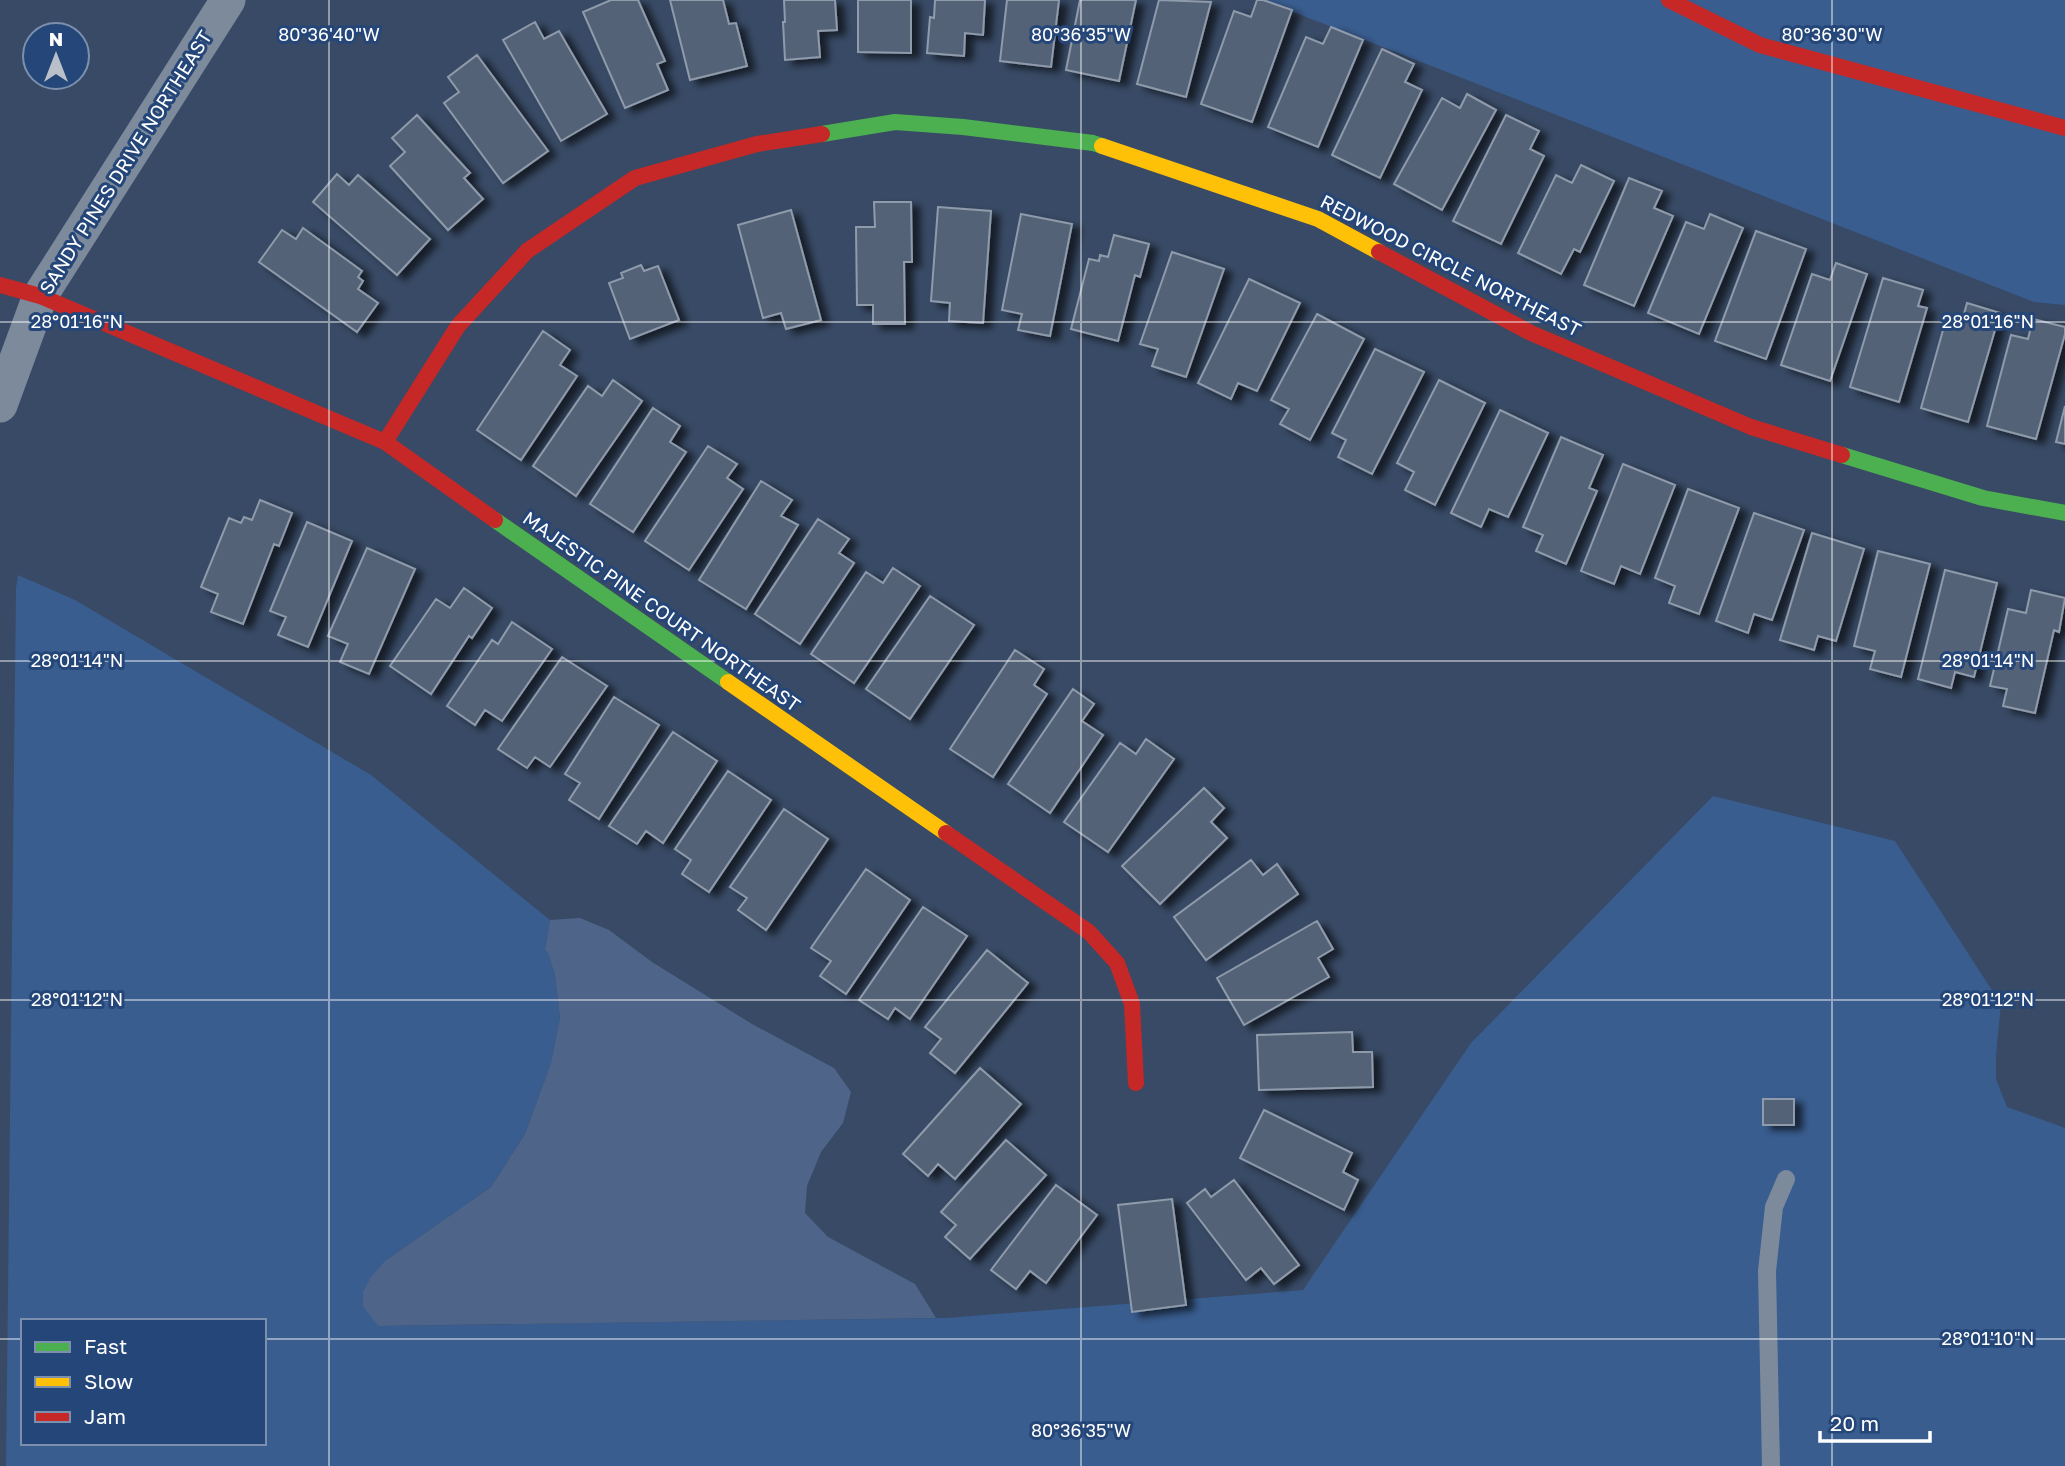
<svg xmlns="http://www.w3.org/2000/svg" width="2065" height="1466" font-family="'Golos Text',sans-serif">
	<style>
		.green { fill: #395d8f; fill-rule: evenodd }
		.water { fill: #4e6589 }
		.building { fill: #536277; stroke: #8f9bab; stroke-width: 2; filter: url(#shadow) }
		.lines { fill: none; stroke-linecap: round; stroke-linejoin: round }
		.lane { stroke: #7c8a9c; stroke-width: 18 }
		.street { stroke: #7c8a9c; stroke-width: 35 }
		.fast { stroke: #4caf50; stroke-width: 16 }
		.slow { stroke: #ffc107; stroke-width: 16 }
		.jam { stroke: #c62828; stroke-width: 16 }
		.ticks { fill: none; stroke: #fff; stroke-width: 2; stroke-opacity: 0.45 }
		.labels { text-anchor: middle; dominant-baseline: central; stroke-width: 6; stroke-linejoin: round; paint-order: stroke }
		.street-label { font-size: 19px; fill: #fff; stroke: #254678 }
		.ticks-label { font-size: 18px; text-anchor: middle; fill: #fff; stroke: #254678; stroke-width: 6; stroke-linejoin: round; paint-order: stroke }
	</style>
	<defs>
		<filter id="shadow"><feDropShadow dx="8" dy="4.5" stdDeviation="3.5" flood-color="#0009"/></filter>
	</defs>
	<rect width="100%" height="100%" fill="#384a65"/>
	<!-- green -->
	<path class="green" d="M 1263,0 L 2065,0 L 2065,305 L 2034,302 Z
		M 18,575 L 75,600 L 371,775 L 550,920 L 545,950 L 547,951 L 555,975 L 560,1018 L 551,1063 L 525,1134 L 491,1187 L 385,1261 L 378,1326 L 946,1318 L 1303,1290 L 1471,1043 L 1713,796 L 1895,841 L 2001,1004 L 1996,1055 L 1996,1079 L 2007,1107 L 2065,1128 L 2065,1466 L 6,1466 L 16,588 ZM 23,1321 L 264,1321 L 264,1443 L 23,1443 Z"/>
	<!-- water -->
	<path class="water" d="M 580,918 L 609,930 L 652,962 L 752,1024 L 834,1068 L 851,1092 L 843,1123 L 821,1152 L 807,1186 L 805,1213 L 828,1237 L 915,1284 L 936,1318 L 378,1326 L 363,1306 L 363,1292 L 371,1277 L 385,1261 L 491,1187 L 525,1134 L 551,1063 L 560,1018 L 555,975 L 547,951 L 545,950 L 550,920 Z"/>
	<!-- building -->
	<path class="building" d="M 611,0 L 638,0 L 665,61 L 657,64 L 668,90 L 625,108 L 583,12 Z
		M 670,0 L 723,0 L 729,24 L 736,23 L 747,66 L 690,80 Z
		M 784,0 L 835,0 L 837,30 L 818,31 L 820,57 L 785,60 L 783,22 L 785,22 Z
		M 858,0 L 911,0 L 911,53 L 858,52 Z
		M 935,0 L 985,0 L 983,35 L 965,33 L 964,56 L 927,53 L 930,17 L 934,18 Z
		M 1007,0 L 1059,0 L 1051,67 L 1000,61 Z
		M 1080,0 L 1136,0 L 1119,81 L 1066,70 Z
		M 1159,0 L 1211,2 L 1186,97 L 1137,84 Z
		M 1257,0 L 1263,0 L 1292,10 L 1252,122 L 1201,104 L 1234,11 L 1251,17 Z
		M 535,22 L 544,39 L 559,31 L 607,114 L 561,141 L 503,40 Z
		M 1331,27 L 1363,40 L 1318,147 L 1268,127 L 1306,37 L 1323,44 Z
		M 1382,49 L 1414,64 L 1405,82 L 1422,90 L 1380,178 L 1332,155 Z
		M 477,55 L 548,151 L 503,183 L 444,103 L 459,92 L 448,77 Z
		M 1467,94 L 1496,110 L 1442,210 L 1394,184 L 1442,98 L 1460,108 Z
		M 417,115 L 470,173 L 464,178 L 483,199 L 448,230 L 390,166 L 405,152 L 392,138 Z
		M 1506,115 L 1539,131 L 1530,149 L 1544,156 L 1501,244 L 1453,221 Z
		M 1581,165 L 1614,181 L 1580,252 L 1574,249 L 1561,274 L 1518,253 L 1556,175 L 1572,183 Z
		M 337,174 L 349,185 L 358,175 L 430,239 L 397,275 L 313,202 Z
		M 1629,178 L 1662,191 L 1654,208 L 1673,216 L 1634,306 L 1584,285 Z
		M 874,202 L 911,202 L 912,262 L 904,262 L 905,324 L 873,324 L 873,305 L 857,305 L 856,227 L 875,227 Z
		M 938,207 L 991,211 L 983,323 L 949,321 L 950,303 L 931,301 Z
		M 791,210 L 821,320 L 786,329 L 781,313 L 763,318 L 738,225 Z
		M 1021,214 L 1072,224 L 1050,336 L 1018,330 L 1022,314 L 1002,310 Z
		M 1710,214 L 1743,228 L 1699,334 L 1648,313 L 1686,222 L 1704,229 Z
		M 303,228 L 362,271 L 358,277 L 363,281 L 358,289 L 378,303 L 357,332 L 259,262 L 282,230 L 296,239 Z
		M 1756,231 L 1806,249 L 1766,359 L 1715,341 Z
		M 1114,235 L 1149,244 L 1140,277 L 1135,275 L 1118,341 L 1071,329 L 1089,259 L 1099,261 L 1100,255 L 1108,257 Z
		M 1172,252 L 1224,269 L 1186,377 L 1152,366 L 1158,349 L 1140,344 Z
		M 1836,263 L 1867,274 L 1830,381 L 1781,365 L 1812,274 L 1830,280 Z
		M 641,265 L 644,271 L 658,266 L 679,320 L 630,339 L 609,283 L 623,278 L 621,273 Z
		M 1883,278 L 1923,290 L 1918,306 L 1927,308 L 1899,402 L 1850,387 Z
		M 1249,279 L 1300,303 L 1257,391 L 1238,383 L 1231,399 L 1198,383 Z
		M 1967,303 L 2000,313 L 1968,422 L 1921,408 L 1947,316 L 1962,321 Z
		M 1317,314 L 1364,339 L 1310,440 L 1280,424 L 1289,409 L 1271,400 Z
		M 2033,319 L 2065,327 L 2065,334 L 2036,439 L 1987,426 L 2011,335 L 2028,339 Z
		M 543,331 L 570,350 L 560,365 L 577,376 L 521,460 L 477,430 Z
		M 1375,349 L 1424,372 L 1372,474 L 1338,457 L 1346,440 L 1332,433 Z
		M 613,380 L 642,401 L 576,496 L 533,466 L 588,386 L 602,396 Z
		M 1439,380 L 1485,403 L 1435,505 L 1405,490 L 1414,472 L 1397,463 Z
		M 2065,406 L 2065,444 L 2056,442 Z
		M 653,408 L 680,426 L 670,442 L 686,452 L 633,532 L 590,504 Z
		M 1500,410 L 1548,433 L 1508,517 L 1489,509 L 1481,527 L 1451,513 Z
		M 1561,437 L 1603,455 L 1589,488 L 1597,491 L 1566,564 L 1536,551 L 1543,535 L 1523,527 Z
		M 708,446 L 737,464 L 727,478 L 743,489 L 689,570 L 645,541 Z
		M 1623,464 L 1675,485 L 1640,574 L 1621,566 L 1614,584 L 1581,571 Z
		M 761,481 L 792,500 L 781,516 L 798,525 L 746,609 L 699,580 Z
		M 1688,489 L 1739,508 L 1699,614 L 1669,603 L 1675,586 L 1655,578 Z
		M 260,500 L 292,513 L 279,546 L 274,544 L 243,624 L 211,612 L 218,594 L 201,587 L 229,518 L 241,523 L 244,517 L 252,520 Z
		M 1754,513 L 1804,530 L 1772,620 L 1754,614 L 1748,633 L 1716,621 Z
		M 818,519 L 849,539 L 839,553 L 854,563 L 800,644 L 755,614 Z
		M 307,522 L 352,541 L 308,647 L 278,635 L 286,617 L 270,611 Z
		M 1812,533 L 1864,549 L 1836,641 L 1818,636 L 1814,650 L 1780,640 Z
		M 367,548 L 415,569 L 369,674 L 340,662 L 348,644 L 328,636 Z
		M 1878,551 L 1930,564 L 1901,677 L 1870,669 L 1875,651 L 1854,646 Z
		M 893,568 L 920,586 L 854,683 L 811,654 L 866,572 L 883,583 Z
		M 1945,570 L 1997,583 L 1974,677 L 1955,672 L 1951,688 L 1918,679 Z
		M 464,588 L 492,608 L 472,638 L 469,636 L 431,694 L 390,666 L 436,599 L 450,608 Z
		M 2031,590 L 2065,598 L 2059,632 L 2054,630 L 2035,713 L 2003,706 L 2007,689 L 1990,686 L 2008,609 L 2026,613 Z
		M 930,596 L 974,625 L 910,719 L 866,689 Z
		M 512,622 L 552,649 L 502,721 L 485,710 L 475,725 L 447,706 L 492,640 L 498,644 Z
		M 1015,650 L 1044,669 L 1034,685 L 1047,694 L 993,777 L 950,749 Z
		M 562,657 L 607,686 L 550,767 L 535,757 L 527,768 L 498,749 Z
		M 1073,689 L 1094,704 L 1082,721 L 1103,735 L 1050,813 L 1008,784 Z
		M 614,697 L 659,725 L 599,819 L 569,800 L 580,783 L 565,774 Z
		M 673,732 L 717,761 L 663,843 L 646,831 L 637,844 L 609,826 Z
		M 1146,739 L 1174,759 L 1108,852 L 1064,822 L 1120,743 L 1136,754 Z
		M 728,771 L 771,800 L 709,892 L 682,874 L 691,860 L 675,849 Z
		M 1204,788 L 1224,808 L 1211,822 L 1227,838 L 1160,904 L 1122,866 Z
		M 784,809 L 828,839 L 766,930 L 738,910 L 747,898 L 730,887 Z
		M 1251,860 L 1263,875 L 1277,864 L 1298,894 L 1206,960 L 1174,917 Z
		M 866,869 L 910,900 L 846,994 L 820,976 L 831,961 L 811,948 Z
		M 923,907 L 967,936 L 910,1019 L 895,1008 L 888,1019 L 859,1000 Z
		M 1317,921 L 1333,949 L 1318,958 L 1329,977 L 1244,1025 L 1217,978 Z
		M 987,950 L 1028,983 L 955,1073 L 930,1053 L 941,1039 L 925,1027 Z
		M 1352,1032 L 1353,1052 L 1372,1052 L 1373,1087 L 1259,1090 L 1257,1035 Z
		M 980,1068 L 1021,1104 L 955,1179 L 938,1164 L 928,1176 L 903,1154 Z
		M 1763,1099 L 1794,1099 L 1794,1125 L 1763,1125 Z
		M 1264,1110 L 1352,1153 L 1343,1172 L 1358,1180 L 1344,1210 L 1240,1158 Z
		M 1006,1140 L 1046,1175 L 970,1259 L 945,1237 L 956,1225 L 941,1212 Z
		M 1234,1180 L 1299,1265 L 1274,1284 L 1261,1268 L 1246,1280 L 1187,1203 L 1205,1189 L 1211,1197 Z
		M 1056,1185 L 1097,1215 L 1046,1283 L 1030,1271 L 1016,1289 L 991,1270 Z
		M 1172,1199 L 1186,1305 L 1132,1312 L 1118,1205 Z"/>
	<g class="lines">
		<!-- lane -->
		<path class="lane" d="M 1771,1466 L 1767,1271 L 1774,1207 L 1786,1179"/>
		<!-- street -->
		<path class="street" d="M 0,405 L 40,296 L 228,0"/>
		<!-- fast -->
		<path class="fast" d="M 822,134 L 895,122 L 963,127 L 1093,143 L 1102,146
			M 1842,455 L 1983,498 L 2065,513
			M 495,520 L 728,682"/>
		<!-- slow -->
		<path class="slow" d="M 1102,146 L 1318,219 L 1379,252
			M 728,682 L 946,833"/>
		<!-- jam -->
		<path class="jam" d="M 1669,0 L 1760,45 L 2065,128
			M 1379,252 L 1531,333 L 1751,427 L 1842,455
			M 0,285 L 40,296 L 385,442 L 495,520
			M 385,442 L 458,326 L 527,251 L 635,178 L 757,144 L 822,134
			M 946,833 L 1089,932 L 1117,963 L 1132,1004 L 1136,1083"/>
	</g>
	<!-- ticks -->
	<path class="ticks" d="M 329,0 L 329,1466M 1081,0 L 1081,1466M 1832,0 L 1832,1466M 0,322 L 2065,322M 0,661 L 2065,661M 0,1000 L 2065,1000M 0,1339 L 23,1339M 264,1339 L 2065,1339"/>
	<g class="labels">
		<!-- street labels -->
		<g class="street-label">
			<text transform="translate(125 162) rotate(-58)">SANDY PINES DRIVE NORTHEAST</text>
			<text transform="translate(1451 265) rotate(27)">REDWOOD CIRCLE NORTHEAST</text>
			<text transform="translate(662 611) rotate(35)">MAJESTIC PINE COURT NORTHEAST</text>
		</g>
	</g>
	<g class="ticks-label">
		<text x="329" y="41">80°36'40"W</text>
		<text x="1081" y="41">80°36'35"W</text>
		<text x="1832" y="41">80°36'30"W</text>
		<text x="77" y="328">28°01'16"N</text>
		<text x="1988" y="328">28°01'16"N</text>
		<text x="77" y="667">28°01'14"N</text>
		<text x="1988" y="667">28°01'14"N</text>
		<text x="77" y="1006">28°01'12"N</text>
		<text x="1988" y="1006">28°01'12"N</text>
		<text x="1988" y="1345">28°01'10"N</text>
		<text x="1081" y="1437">80°36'35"W</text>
	</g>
	<!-- legend -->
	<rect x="21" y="1319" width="245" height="126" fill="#254678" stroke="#7c90ae" stroke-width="2"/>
	<rect x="35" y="1342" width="35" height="10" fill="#4caf50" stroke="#7c90ae" stroke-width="2"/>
	<text x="84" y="1354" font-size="21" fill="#ffffff">Fast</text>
	<rect x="35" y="1377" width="35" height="10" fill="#ffc107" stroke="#7c90ae" stroke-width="2"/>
	<text x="84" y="1389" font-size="21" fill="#ffffff">Slow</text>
	<rect x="35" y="1412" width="35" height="10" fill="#c62828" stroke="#7c90ae" stroke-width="2"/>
	<text x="84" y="1424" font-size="21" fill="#ffffff">Jam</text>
	<!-- north arrow -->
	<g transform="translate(56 56)"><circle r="33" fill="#254678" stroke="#7c90ae" stroke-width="2"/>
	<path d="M0-5L12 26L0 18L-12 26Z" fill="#b9c0c9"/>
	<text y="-10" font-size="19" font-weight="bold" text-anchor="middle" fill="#ffffff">N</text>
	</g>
	<!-- scale -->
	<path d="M1820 1431v10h110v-10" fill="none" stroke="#ffffff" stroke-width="3.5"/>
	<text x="1830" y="1431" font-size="21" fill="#ffffff" stroke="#254678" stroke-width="5" paint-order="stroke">20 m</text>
</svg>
